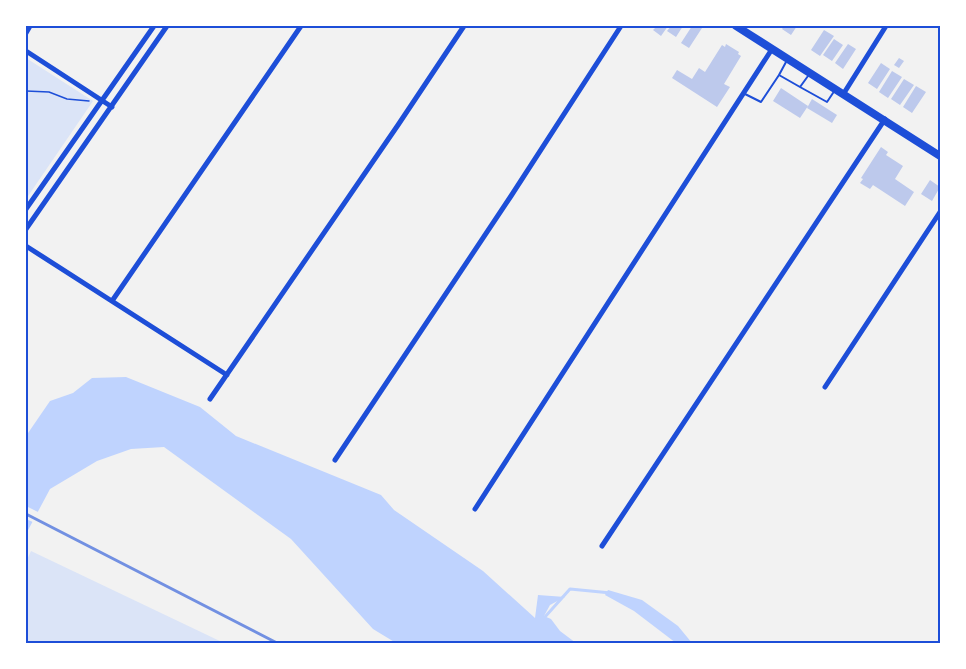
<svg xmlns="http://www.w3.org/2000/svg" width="966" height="669" font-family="'Space Grotesk',sans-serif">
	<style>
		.green { fill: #dbe4f7 }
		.water { fill: #bfd3fe }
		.pier { fill: #f2f2f2 }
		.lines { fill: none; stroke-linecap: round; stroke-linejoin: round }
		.stream { stroke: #bfd3fe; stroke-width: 3 }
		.building { fill: #bdc9ec }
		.path { stroke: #1d4ed8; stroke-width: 1.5 }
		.service { stroke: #1d4ed8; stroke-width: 2 }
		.minor { stroke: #1d4ed8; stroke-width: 5 }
		.secondary { stroke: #1d4ed8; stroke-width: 8 }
		.rail { stroke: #7290e2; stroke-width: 3 }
		.neatline { fill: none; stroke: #1d4ed8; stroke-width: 2 }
	</style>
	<rect width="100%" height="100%" fill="#f2f2f2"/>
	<!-- green -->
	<path class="green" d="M 26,58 L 93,101 L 26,199 Z
		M 31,551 L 224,643 L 26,643 L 26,562 Z"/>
	<!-- water -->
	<path class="water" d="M 126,377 L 200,407 L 236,436 L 381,495 L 394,510 L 483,571 L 535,618 L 538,595 L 565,597 L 550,605 L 544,616 L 551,619 L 560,631 L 576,643 L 396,643 L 373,629 L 291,539 L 164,447 L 131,449 L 97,461 L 50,489 L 26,534 L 26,436 L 50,401 L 73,393 L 92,378 Z
		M 608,590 L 642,600 L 678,626 L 692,643 L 676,643 L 634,611 L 605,595 Z"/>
	<!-- pier -->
	<path class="pier" d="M 26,506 L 40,513 L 35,523 L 26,519 Z"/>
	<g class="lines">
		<!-- stream -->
		<path class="stream" d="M 544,618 L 570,589 L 611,593"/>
	</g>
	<!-- building -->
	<path class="building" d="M 650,26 L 668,26 L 661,36 L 653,30 L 655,28 Z
		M 671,26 L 683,26 L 676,37 L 667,31 Z
		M 692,26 L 698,26 L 702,28 L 689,48 L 681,43 Z
		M 784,26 L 797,26 L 791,35 L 782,29 Z
		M 824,30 L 834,36 L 820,56 L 811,50 Z
		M 834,39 L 843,45 L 832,61 L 823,55 Z
		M 726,44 L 739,52 L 738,54 L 741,56 L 724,84 L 730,87 L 717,107 L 672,78 L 677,70 L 692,79 L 699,68 L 705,72 L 722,45 L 725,47 Z
		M 848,44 L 856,49 L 843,69 L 835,63 Z
		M 899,58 L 904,61 L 899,68 L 894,65 Z
		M 881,63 L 890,69 L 877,89 L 868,83 Z
		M 892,71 L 902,77 L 888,98 L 879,92 Z
		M 904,79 L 914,85 L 900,105 L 891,99 Z
		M 916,86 L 926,92 L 912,113 L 903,107 Z
		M 781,88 L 808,106 L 800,118 L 773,101 Z
		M 812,99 L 837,115 L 832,123 L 807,108 Z
		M 881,147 L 888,152 L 886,155 L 903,166 L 895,179 L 914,192 L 905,206 L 873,185 L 870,189 L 860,183 L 863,179 L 861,178 Z
		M 930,180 L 940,187 L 932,201 L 921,194 Z"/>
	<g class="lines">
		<!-- path -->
		<path class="path" d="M 26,91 L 49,92 L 67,99 L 89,101"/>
		<!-- service -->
		<path class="service" d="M 779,75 L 786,62
			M 800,87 L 827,102 L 835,90
			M 743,93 L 761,102 L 779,75 L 800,87 L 808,76"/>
		<!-- minor -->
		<path class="minor" d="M 26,33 L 30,26
			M 26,51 L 112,107
			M 844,93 L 886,26
			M 26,209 L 154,26
			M 26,229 L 167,26
			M 26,246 L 227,375
			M 112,301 L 301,26
			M 825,387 L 940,212
			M 210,399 L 398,125 L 464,26
			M 335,460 L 511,196 L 621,26
			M 475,509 L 772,49
			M 602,546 L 885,119"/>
		<!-- secondary -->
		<path class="secondary" d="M 736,26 L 940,156"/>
		<!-- rail -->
		<path class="rail" d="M 26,514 L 279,644"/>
	</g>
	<!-- border -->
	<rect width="966" height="669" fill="none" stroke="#ffffff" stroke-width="54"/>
	<rect x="27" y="27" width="912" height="615" class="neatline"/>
</svg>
